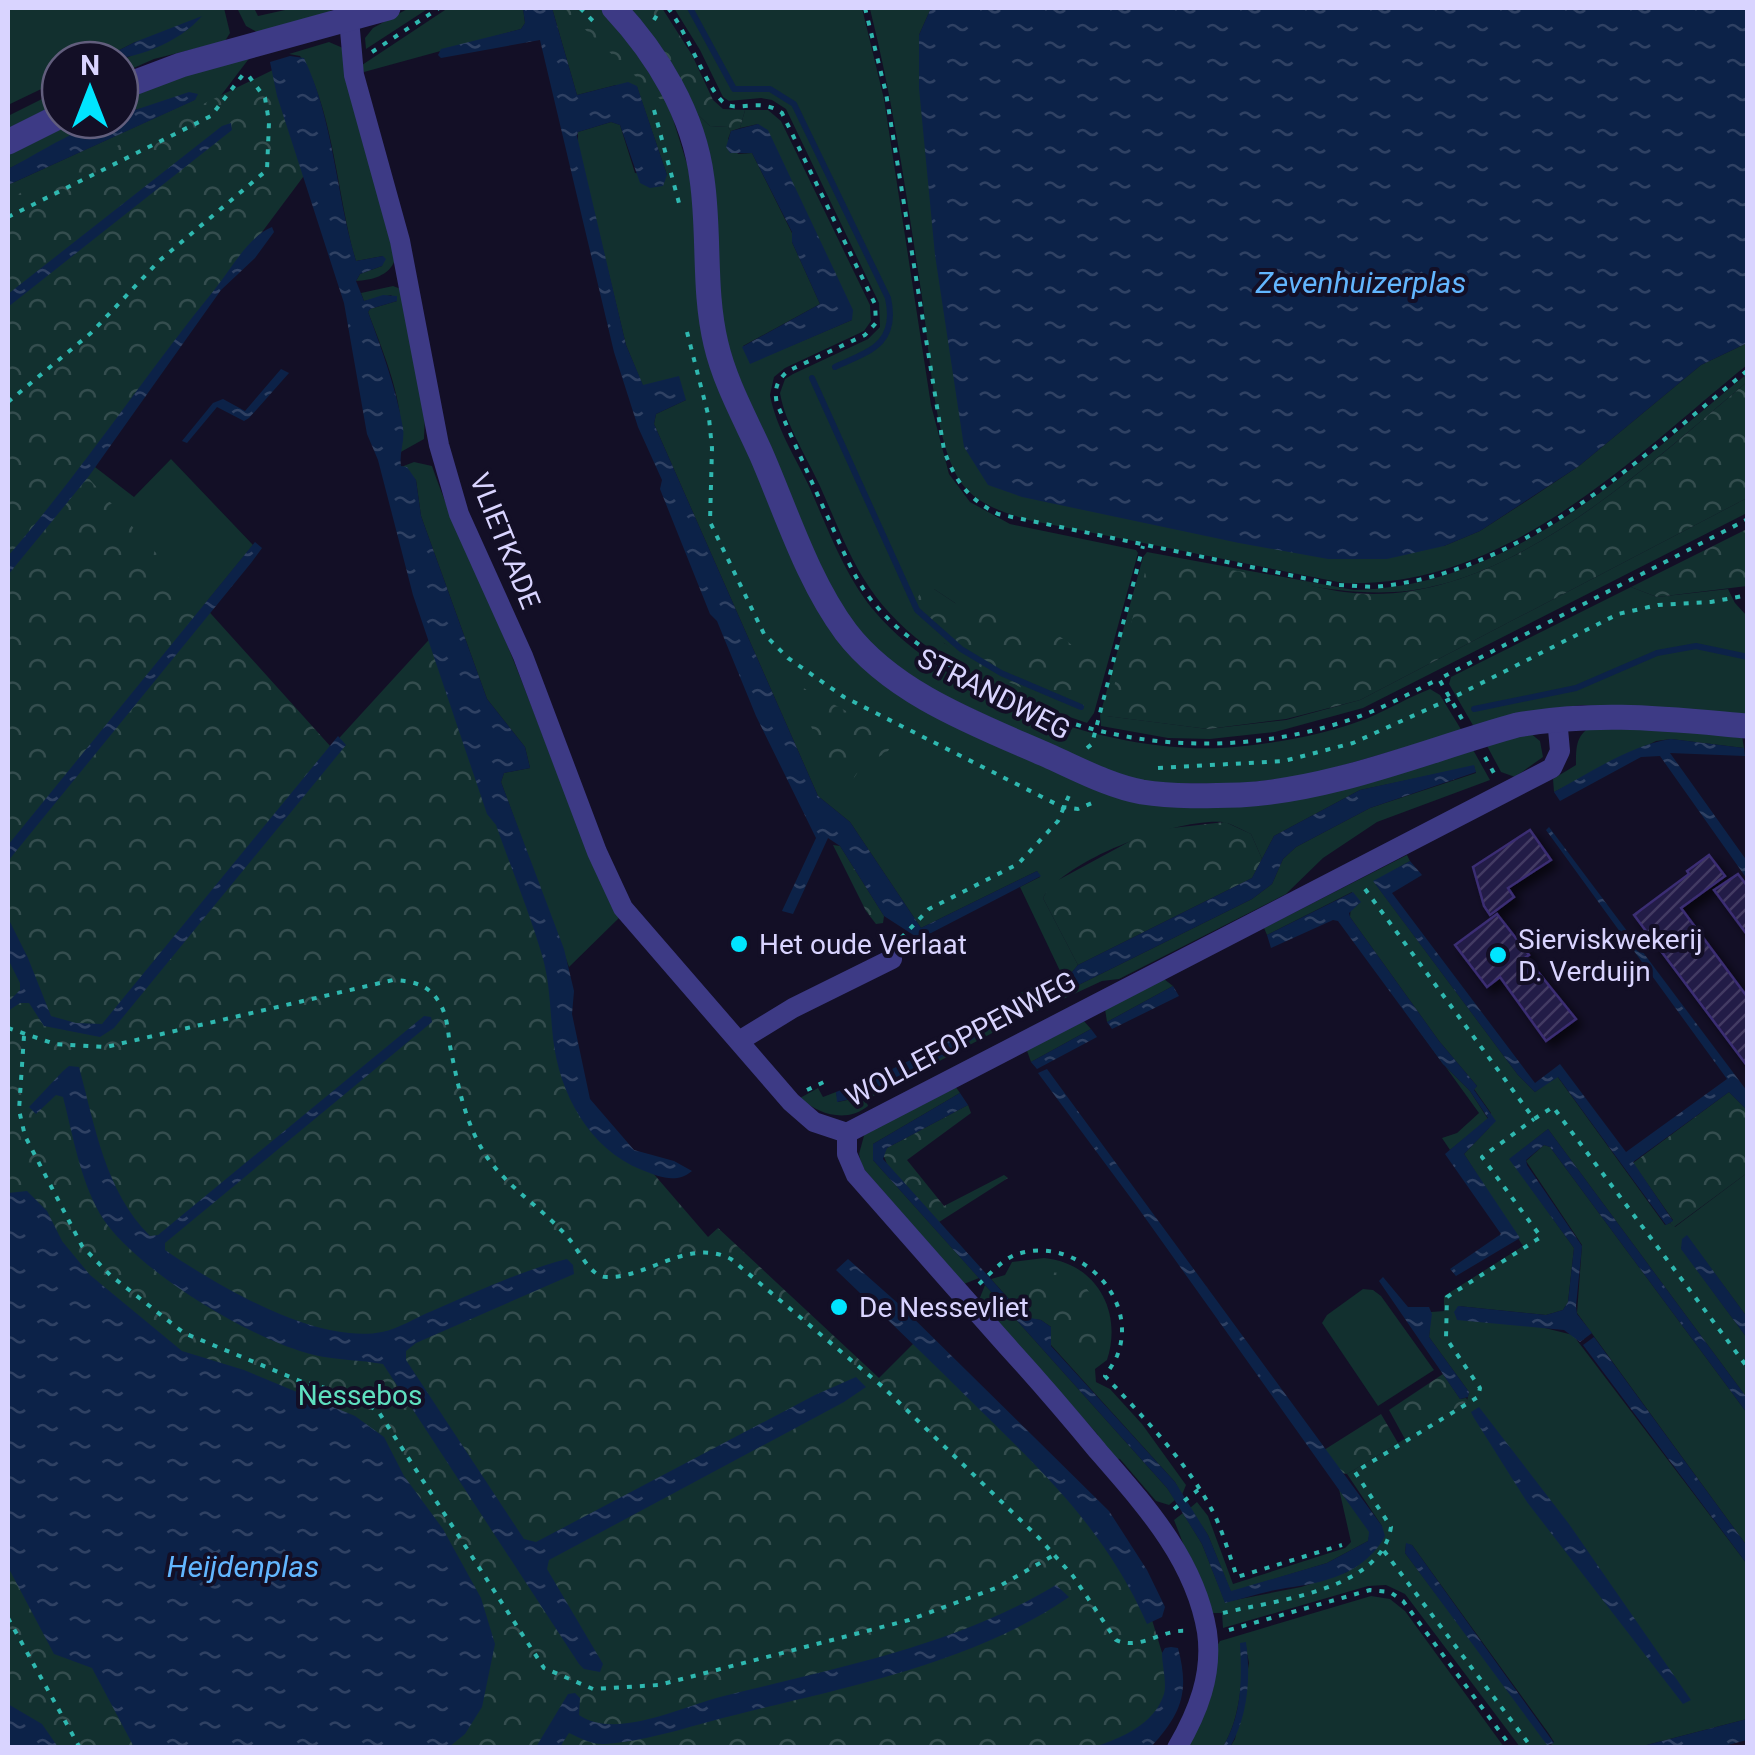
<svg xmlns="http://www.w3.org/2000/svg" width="1755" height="1755" font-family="Roboto,sans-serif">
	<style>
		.green { fill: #12302f; fill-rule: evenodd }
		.forest { fill: url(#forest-crowns) }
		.water { fill: url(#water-ripples) }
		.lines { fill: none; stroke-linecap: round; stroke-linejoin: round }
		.stream { stroke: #0c2248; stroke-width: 6 }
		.building { fill: url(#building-hatch); stroke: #3b2d73; stroke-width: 2.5; filter: url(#shadow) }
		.path { stroke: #2fb8b0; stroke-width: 4; stroke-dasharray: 5 8; stroke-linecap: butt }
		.minor { stroke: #3d3a85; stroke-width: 20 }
		.tertiary { stroke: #3d3a85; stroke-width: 25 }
		.poi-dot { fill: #00e5ff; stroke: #130f26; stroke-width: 4 }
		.labels { text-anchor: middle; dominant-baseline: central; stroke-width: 8; stroke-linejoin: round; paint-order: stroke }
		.street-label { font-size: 28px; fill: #d9d4ff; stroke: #130f26 }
		.poi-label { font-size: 28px; fill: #d9d4ff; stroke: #130f26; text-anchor: start }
		.park-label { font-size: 28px; fill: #5fe0c0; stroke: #130f26 }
		.water-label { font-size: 30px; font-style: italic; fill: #62b6ff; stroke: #130f26 }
	</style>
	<defs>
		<pattern id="forest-crowns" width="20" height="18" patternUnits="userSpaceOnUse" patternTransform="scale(2.5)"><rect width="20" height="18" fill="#12302f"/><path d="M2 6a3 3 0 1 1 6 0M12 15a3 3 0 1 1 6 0" fill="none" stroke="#344d4e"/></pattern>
		<pattern id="water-ripples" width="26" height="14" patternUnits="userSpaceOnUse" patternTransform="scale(2.5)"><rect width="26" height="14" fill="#0c2248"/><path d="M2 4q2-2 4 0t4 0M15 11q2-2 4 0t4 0" fill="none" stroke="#2f4163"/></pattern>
		<pattern id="building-hatch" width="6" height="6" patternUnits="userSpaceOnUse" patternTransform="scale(2.5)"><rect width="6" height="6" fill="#241b47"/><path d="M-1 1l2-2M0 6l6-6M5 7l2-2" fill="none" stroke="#433b63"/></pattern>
		<filter id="shadow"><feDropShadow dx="6" dy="6" stdDeviation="5" flood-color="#0009"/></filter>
	</defs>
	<rect width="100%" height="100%" fill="#130f26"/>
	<!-- green -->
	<path class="green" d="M 8,8 L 224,8 L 230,33 L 225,41 L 154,59 L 120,74 L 120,61 L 137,53 L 135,42 L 100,60 L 60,60 L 60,80 L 8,105 Z
		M 237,8 L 254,8 L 258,16 L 294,8 L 333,8 L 328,13 L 257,32 L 246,26 Z
		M 409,8 L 429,8 L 366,49 L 365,38 L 373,28 Z
		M 448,8 L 523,8 L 525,23 L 521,29 L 364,72 L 362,65 Z
		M 552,8 L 589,8 L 661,99 L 668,103 L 693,183 L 699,297 L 851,652 L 1146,801 L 1472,748 L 1490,780 L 1377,822 L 1323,858 L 1286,894 L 1119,979 L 1102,981 L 1020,1019 L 1018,1015 L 1252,899 L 1272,884 L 1283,859 L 1296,847 L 1370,808 L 1476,773 L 1474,766 L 1360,790 L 1274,836 L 1262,859 L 1251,834 C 1242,830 1231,823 1222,822 C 1176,819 1067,858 1043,898 L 1078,965 L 1067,978 L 1013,1007 L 1008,999 L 1061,973 L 1020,887 L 1040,877 L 1037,871 L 921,928 L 850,822 L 818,796 L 654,424 L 656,414 L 686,400 L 643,386 L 626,345 L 578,146 L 578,132 L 611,122 L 620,125 L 635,173 L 667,175 L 637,87 L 616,85 L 577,95 Z
		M 674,8 L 862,8 L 884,99 L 931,405 L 949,474 L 970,502 L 1010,524 L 1136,550 L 1138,553 L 1094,713 L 1087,723 C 1009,697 916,658 869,587 C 848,556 835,519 819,484 C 806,456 785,423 780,393 L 785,379 L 793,374 L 868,339 L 880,327 L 879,303 L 786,109 L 772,100 L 761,98 L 729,101 L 723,97 L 700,50 ZM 934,589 L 955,603 L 1082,710 L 1001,677 L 944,643 Z
		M 931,8 L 919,35 L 1444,546 L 1480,531 L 1528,500 L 1579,466 L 1701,365 L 1745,344 L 1747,334 L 1747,365 C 1630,460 1506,589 1343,583 L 1028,520 C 1003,512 978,505 962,484 C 934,445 929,346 922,297 C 907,200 894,104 870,9 Z
		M 329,42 L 343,48 L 395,260 C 389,276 372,280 356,281 L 360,274 L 382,266 L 383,256 L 356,261 C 338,202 333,105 300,56 L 289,54 Z
		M 254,52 L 210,110 L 8,212 L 8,185 L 194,100 L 132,110 L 120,115 L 120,97 Z
		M 60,90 L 60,103 L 8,129 L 8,116 Z
		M 745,110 L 768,110 L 781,121 L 870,305 L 871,321 L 864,331 L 785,368 L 774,377 L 770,395 C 776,427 795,457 809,486 C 828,529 845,577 876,613 C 952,701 1121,758 1235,747 C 1279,743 1327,734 1368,718 C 1389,709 1409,697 1430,689 L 1440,695 L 1462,731 L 1309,775 L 1238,784 L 1157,783 L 1113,775 L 935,691 L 880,654 L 846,615 L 819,566 L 726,346 L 694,111 L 710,126 L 728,127 L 731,131 L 728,139 L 738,154 L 752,153 L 792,233 L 792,242 L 820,304 L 743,346 L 750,363 L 852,320 L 758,124 L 740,128 Z
		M 71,120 L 108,120 L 8,169 L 8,150 Z
		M 393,286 L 401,289 L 425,414 L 424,439 L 399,453 C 409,411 383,352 368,312 L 370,309 L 397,301 L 391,295 L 364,301 L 361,293 Z
		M 1747,374 L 1747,382 C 1654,460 1522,585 1394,592 C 1360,594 1328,589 1295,584 L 1107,716 L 1208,729 L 1286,720 L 1360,700 L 1747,498 L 1747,513 L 1363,708 L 1275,732 L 1210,739 L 1168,738 L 1101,726 L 1100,715 L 1143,557 L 1147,552 L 1354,590 C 1514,586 1631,468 1747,374 Z
		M 171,459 L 253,545 L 8,845 L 8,575 L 95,467 L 134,497 Z
		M 414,462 L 432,466 C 453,527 482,583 506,642 C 544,734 574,828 621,916 L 569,967 L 501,782 L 504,773 L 530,768 L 525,747 L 487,699 L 421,516 L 416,480 L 401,467 Z
		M 1631,587 L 1657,597 L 1728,589 L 1735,603 L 1747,616 L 1747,716 L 1582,705 L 1549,709 L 1474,727 L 1449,684 L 1451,677 Z
		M 1593,725 L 1742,736 L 1744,748 L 1671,739 L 1656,741 L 1554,792 L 1553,779 L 1576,765 C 1576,746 1576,735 1593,725 Z
		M 1530,733 L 1540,741 L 1543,757 L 1515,777 L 1501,772 L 1486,744 Z
		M 1407,855 L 1410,861 L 1374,882 L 1518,1075 L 1535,1092 L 1557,1076 L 1665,1225 L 1670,1223 L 1675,1227 L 1747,1173 L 1747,1317 L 1687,1236 L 1681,1248 L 1747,1338 L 1747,1398 L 1548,1129 L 1510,1159 L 1574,1248 L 1568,1302 L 1563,1310 L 1546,1315 L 1458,1306 L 1573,1335 L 1747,1564 L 1747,1719 L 1639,1747 L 1520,1747 L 1405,1594 L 1386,1585 L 1368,1586 L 1223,1628 L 1222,1613 L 1210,1613 L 1174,1520 L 1183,1513 L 1202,1544 L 1225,1602 L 1301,1587 L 1347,1572 L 1382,1526 L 1347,1474 L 1467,1401 L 1469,1392 L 1429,1337 L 1431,1312 L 1444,1311 L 1444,1296 L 1523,1246 L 1464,1154 L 1489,1128 L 1491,1113 L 1474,1089 L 1477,1086 L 1439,1041 L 1350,917 L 1352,892 L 1267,935 L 1264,928 ZM 1406,1544 L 1412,1545 L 1549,1734 L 1554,1742 L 1550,1746 L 1405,1553 Z
		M 1369,961 L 1443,1064 L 1470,1091 L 1488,1119 L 1450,1150 L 1442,1138 L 1457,1133 L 1479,1113 Z
		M 1164,979 L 1173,986 L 1107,1022 L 1105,1009 Z
		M 1009,1019 L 1011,1023 L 866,1100 L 868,1106 C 847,1123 819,1115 800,1098 L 818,1088 L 823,1097 L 836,1092 L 838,1102 L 852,1099 Z
		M 1083,1020 L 1091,1029 L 1031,1062 L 1026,1048 Z
		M 953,1083 L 960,1093 L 873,1144 L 873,1160 L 979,1278 L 964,1284 L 862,1167 L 859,1154 L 865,1132 Z
		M 1544,1145 L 1550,1147 L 1747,1413 L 1747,1546 L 1577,1313 L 1582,1245 L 1526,1161 Z
		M 1044,1258 C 1096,1263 1123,1311 1107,1360 L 1095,1369 L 1096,1382 L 1110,1389 L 1142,1424 L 1186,1485 L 1182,1495 L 1175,1482 L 1051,1345 L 1051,1327 L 1041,1320 L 1026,1318 L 991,1279 L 1005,1275 L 1012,1262 Z
		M 985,1285 L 1167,1488 L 1175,1500 L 1169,1505 L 1156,1501 L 1120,1459 L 1111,1458 L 1099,1444 L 1098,1435 L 979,1300 Z
		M 1363,1289 L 1373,1290 L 1381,1296 L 1434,1370 L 1378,1406 L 1322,1323 L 1327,1315 Z
		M 1339,1489 L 1370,1532 L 1368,1541 L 1327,1563 L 1231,1592 L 1208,1535 L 1190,1508 L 1197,1502 L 1208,1516 L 1233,1584 L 1345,1548 L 1351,1542 Z
		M 1371,1596 L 1390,1599 L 1405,1611 L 1504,1747 L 1230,1747 L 1235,1739 L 1249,1663 L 1245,1642 C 1241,1678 1242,1715 1223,1747 L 1186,1748 C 1208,1715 1214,1684 1217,1646 L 1220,1641 Z"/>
	<!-- forest -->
	<path class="forest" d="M 562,8 L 662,8 L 692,55 L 713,100 L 723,109 L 745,110 L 740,128 L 731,131 L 728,127 L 710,126 L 694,111 L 661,100 Z
		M 279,67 L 312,165 L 83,472 L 331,747 L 437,631 L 542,921 L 576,1093 L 646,1165 L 708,1237 L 718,1228 L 879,1378 L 919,1338 L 1133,1558 L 1175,1695 L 1126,1748 L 8,1747 L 8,199 Z
		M 1747,382 L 1747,498 L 1360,700 L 1286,719 L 1208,729 L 1106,716 L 1147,565 C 1185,554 1298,585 1344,592 C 1495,612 1641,471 1747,382 Z
		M 1747,529 L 1747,586 L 1657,597 L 1631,587 Z
		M 923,588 L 934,589 L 955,603 L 1059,636 L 1098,663 L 1082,710 C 1026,693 946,658 911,610 Z
		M 798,685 L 896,738 L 888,751 L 860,769 L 847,788 L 829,764 L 794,691 Z
		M 1225,822 L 1251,834 L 1262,859 L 1252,878 L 1078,965 L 1043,898 L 1051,884 L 1136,838 L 1163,829 Z
		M 833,845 L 840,846 L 884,916 L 883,923 L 876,924 L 866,911 Z
		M 1729,1092 L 1747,1110 L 1747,1173 L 1674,1227 L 1670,1223 L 1673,1220 L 1633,1163 Z
		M 968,1105 L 971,1113 L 907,1160 L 944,1206 L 1004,1175 L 1008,1178 L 939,1222 L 887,1164 L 883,1154 L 887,1148 Z
		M 1032,1272 C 1045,1272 1061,1271 1073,1277 C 1098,1291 1105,1326 1100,1351 L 1084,1354 L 1071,1350 L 1012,1279 Z
		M 1443,1374 L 1460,1399 L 1466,1398 L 1468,1401 L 1405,1439 L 1389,1410 Z
		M 1381,1414 L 1398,1443 L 1347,1474 L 1342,1473 L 1324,1450 Z"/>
	<!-- water -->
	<path class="water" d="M 523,8 L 552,8 L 577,95 L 628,82 L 637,86 L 667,175 L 663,186 L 650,188 L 640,183 L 620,125 L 611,122 L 578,132 L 577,136 L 626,345 L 643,385 L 679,376 L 686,400 L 656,414 L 654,424 L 818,796 L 850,822 L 921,928 L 1037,871 L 1041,876 L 931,933 L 915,936 L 884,916 L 840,846 L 828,838 L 793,914 L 782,911 L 816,838 L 756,716 L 717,621 L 710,614 L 660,489 L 662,480 L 638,427 L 614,352 L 540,40 L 441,58 L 438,55 L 441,49 L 521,29 L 525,23 Z
		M 931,8 L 1747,8 L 1745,344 L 1701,365 L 1579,466 L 1480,531 L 1444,546 L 1387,559 L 1328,559 L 1239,543 L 1022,497 L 988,485 L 964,447 L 935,255 L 919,88 L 919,35 Z
		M 202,16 C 178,44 133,60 100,60 L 135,42 Z
		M 290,56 L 304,58 C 334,121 336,195 356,261 L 383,256 L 386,259 L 382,266 L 360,274 L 356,281 L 364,301 L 383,295 L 397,296 L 397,301 L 370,309 L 368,312 C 382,350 396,388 403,428 C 405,442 399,452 401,466 L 407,467 L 416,480 L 421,516 L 487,699 L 525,747 L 530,768 L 504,773 L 501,782 L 564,949 L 574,991 L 572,1014 L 590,1099 L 634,1150 L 674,1161 L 692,1171 C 676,1184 660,1177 642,1170 C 589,1149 559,1093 553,1038 C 550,1010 550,982 542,955 C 529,911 511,868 496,825 L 487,814 L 413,595 L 378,460 L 367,434 L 344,303 L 277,96 L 270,62 Z
		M 189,92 L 198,94 L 195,100 L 8,185 L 8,169 C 38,154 87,120 120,120 L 120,115 Z
		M 231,123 L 232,130 L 8,307 L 8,294 L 222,126 Z
		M 758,124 L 768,130 L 853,310 L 852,320 L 750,364 L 742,347 L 820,304 L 792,242 L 792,232 L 752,153 L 730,153 L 726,147 L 731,131 Z
		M 272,227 L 274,232 L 255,258 L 221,290 L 89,476 L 8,575 L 8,556 C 82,471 144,376 215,289 C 231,269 249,236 272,227 Z
		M 281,369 L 289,373 L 249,418 L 244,421 L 217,407 L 187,443 L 182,441 L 213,403 L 223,399 L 245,411 Z
		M 255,542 L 262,548 L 251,563 L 8,861 L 8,845 Z
		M 338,736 L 346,745 L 114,1028 L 100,1037 L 44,1026 L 29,1003 L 20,1003 L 8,1011 L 8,1002 L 20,990 L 20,983 L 8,959 L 8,918 L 28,958 L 51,1016 L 76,1023 L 102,1024 Z
		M 1671,739 L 1744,748 L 1745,756 L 1670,753 L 1747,861 L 1747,879 L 1660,756 L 1641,757 L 1560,801 L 1554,792 C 1590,773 1630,745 1671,739 Z
		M 1474,765 L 1476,772 L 1370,808 L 1296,847 L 1283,859 L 1272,884 L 1252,899 L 1018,1015 L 1013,1007 L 1067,978 L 1078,965 L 1252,878 L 1274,836 L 1360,790 Z
		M 1549,827 L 1747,1091 L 1747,1110 L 1729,1092 L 1633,1162 L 1673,1221 L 1666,1225 L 1558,1077 L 1535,1092 L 1518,1075 L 1373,881 L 1410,861 L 1422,875 L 1392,893 L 1535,1083 L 1560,1064 L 1626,1152 L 1727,1079 L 1546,830 Z
		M 1353,892 L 1361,902 L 1349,913 L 1350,917 L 1439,1041 L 1477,1086 L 1474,1090 L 1496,1121 L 1464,1154 L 1520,1238 L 1456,1276 L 1450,1269 L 1501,1234 L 1445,1154 L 1488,1118 L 1470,1091 L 1443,1064 L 1338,921 L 1333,920 L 1271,948 L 1267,935 Z
		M 1173,986 L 1179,996 L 1112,1029 L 1107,1022 Z
		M 1006,1013 L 1009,1019 C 960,1045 890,1093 837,1102 L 836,1092 L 886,1072 Z
		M 424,1016 L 431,1017 L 432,1022 L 165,1243 L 165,1250 C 218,1286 317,1345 382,1332 C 399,1329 416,1317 432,1311 C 476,1292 520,1271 567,1259 L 573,1265 L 574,1274 L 416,1343 L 406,1351 L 406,1360 L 524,1539 L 536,1542 L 815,1395 L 856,1377 L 866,1387 L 844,1402 L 549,1560 L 547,1569 L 603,1664 L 600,1672 L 584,1669 L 579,1664 L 383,1364 C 360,1360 337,1360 314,1355 C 253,1341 132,1268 100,1214 C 80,1179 73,1136 63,1097 L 56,1095 L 36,1114 L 29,1107 L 63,1071 L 69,1066 L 79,1067 C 95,1126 105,1191 150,1236 L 158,1235 Z
		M 1091,1029 L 1097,1037 L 1037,1069 L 1031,1062 Z
		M 1047,1069 L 1382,1526 L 1385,1536 C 1365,1573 1325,1583 1286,1588 C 1266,1591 1245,1598 1225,1603 L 1202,1544 L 1167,1488 L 873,1160 L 873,1144 L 960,1093 L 968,1105 L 887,1148 L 883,1159 L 1025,1317 L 1041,1320 L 1051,1327 L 1051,1346 L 1175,1482 L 1208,1535 L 1231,1591 L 1327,1563 L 1368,1541 L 1369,1532 L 1136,1205 L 1038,1073 Z
		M 1548,1129 L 1747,1398 L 1747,1413 L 1550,1147 L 1544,1145 L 1526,1160 L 1527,1165 L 1582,1246 L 1576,1306 L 1577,1314 L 1592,1333 L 1580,1342 L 1564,1330 L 1457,1320 L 1454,1312 L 1458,1306 L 1546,1315 L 1563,1310 L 1568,1302 L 1574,1248 L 1509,1159 Z
		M 27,1191 L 47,1211 L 62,1241 L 90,1275 L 182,1351 L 244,1370 L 355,1416 L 384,1437 L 404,1476 L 443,1529 L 481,1598 L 495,1644 L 482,1707 L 465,1734 L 449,1747 L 134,1747 L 92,1668 L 54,1654 L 8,1567 L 8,1193 Z
		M 1687,1235 L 1747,1317 L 1747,1338 L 1681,1249 L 1682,1239 Z
		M 848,1259 L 901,1306 L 1109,1511 L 1147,1570 L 1165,1607 L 1162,1617 L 1147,1624 C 1107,1533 1048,1477 979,1409 C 932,1362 884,1316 836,1270 Z
		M 1383,1277 L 1408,1307 L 1429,1307 L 1432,1314 L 1429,1337 L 1469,1392 L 1468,1397 L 1460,1399 L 1379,1281 Z
		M 1594,1337 L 1747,1546 L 1747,1564 L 1583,1345 Z
		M 1479,1407 L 1569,1524 L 1691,1700 L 1683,1704 L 1527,1502 L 1474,1418 L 1471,1412 Z
		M 1406,1543 L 1412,1545 L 1554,1743 L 1547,1745 L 1405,1553 Z
		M 1056,1585 L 1069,1597 C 976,1662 847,1687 739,1714 C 696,1724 650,1741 605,1744 C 592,1745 580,1738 569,1733 L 560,1747 L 536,1747 L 568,1694 L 575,1693 L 580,1698 L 579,1715 C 615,1740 682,1707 720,1697 C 834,1668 953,1647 1056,1585 Z
		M 1246,1642 C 1251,1677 1248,1716 1230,1747 L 1223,1747 C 1242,1715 1242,1680 1240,1643 Z
		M 1171,1647 L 1178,1648 C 1190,1693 1181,1714 1151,1747 L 1094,1747 C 1121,1738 1154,1725 1164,1694 C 1167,1683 1162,1665 1162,1653 L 1165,1648 Z
		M 8,1704 L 42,1724 L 58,1747 L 8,1747 Z
		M 1747,1719 L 1747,1740 L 1720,1747 L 1639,1747 Z"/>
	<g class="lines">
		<!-- stream -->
		<path class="stream" d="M 690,8 L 734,89 L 770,89 L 794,104 L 888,298 C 898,344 870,351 835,367
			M 812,378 L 917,610 L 961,649 L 1001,673 L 1081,707
			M 1474,709 L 1576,688 L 1657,653 L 1696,646 L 1748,657"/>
	</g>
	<!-- building -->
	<path class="building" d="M 1530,830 L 1551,860 L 1508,888 L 1514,897 L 1490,915 L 1484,906 L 1473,867 Z
		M 1709,855 L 1725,876 L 1681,908 L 1748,998 L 1748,1067 L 1634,915 L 1689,874 L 1687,871 Z
		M 1738,874 L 1748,887 L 1748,936 L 1714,890 Z
		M 1497,914 L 1529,955 L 1526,957 L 1576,1019 L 1546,1041 L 1500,977 L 1487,987 L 1455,945 Z"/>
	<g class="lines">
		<!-- path -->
		<path class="path" d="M 580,8 L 594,22
			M 668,8 C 686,30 708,90 723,102 C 737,114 758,96 782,113 L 875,304 L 876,323 L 865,335 L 788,371 C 776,381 774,390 777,404 C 795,444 812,483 830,522 C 844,552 856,584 878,608 C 905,639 941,660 975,680 C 1093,750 1235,763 1363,715 C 1389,705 1414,691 1439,679
			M 865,8 L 886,93 L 944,450 C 955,481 968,499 998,514 L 1337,585 C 1352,585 1368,588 1383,586 C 1529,569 1639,458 1748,370
			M 654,20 L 661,8
			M 372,52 L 439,8
			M 654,110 L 679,203
			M 8,217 L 211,116 L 245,72
			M 687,332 L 709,418 L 712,448 L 710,522 L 764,634 L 788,658 L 844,697 L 1062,807 L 1078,809 L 1092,803
			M 8,402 L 91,333 L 159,261 L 267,170 L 269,122 L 265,98 L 245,71
			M 1462,719 L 1439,679 L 1748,519
			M 1087,748 L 1092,744 L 1143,546
			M 1485,757 L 1495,775
			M 1158,768 L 1284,761 L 1353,743 L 1450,699 L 1618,614 L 1658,605 L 1711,602 L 1748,595
			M 1365,889 L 1534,1119 L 1553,1107 L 1748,1368
			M 901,938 L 929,909 L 1018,864 L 1058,821 L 1070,793
			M 8,1028 L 55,1044 L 106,1047 L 393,980 C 412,981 428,984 439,1002 C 447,1014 448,1031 450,1046 C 458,1085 465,1126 489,1160 C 512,1191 546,1211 570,1240 C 579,1251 591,1277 606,1277 C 647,1279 688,1237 731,1259 L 883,1387 L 1039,1538 L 1073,1576 L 1116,1640 C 1140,1651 1162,1629 1186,1631
			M 24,1036 L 19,1110 L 25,1136 L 82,1246 L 110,1275 L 184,1333 L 300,1381 L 350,1395 L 378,1411 L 544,1668 L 593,1689 L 659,1685 L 909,1620 L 996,1588 L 1054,1555
			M 807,1090 L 826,1081
			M 979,1284 C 990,1274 1002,1260 1015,1255 C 1074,1233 1141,1296 1117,1356 C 1114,1363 1109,1370 1105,1376 C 1144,1418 1191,1466 1216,1518 C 1224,1536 1230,1557 1237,1577 L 1342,1545
			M 1174,1509 L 1198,1490
			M 1384,1551 L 1532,1748
			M 1223,1613 C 1275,1600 1381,1591 1391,1527 L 1355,1472 L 1478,1397 L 1480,1388 L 1446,1338 L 1447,1297 L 1541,1237 L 1482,1157 L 1534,1119
			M 8,1618 L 80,1748
			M 1229,1630 L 1370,1590 L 1390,1592 L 1403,1601 L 1512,1748"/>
		<!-- minor -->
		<path class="minor" d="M 348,8 L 354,75 L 400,241 L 439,445 L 459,514 L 523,656 L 597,852 L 623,908 L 791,1102 L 814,1122 L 847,1133
			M 739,1041 L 793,1008 L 892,959
			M 847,1133 L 1552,768 L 1560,751 L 1557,718
			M 847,1133 L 847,1154 L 856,1175 C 906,1232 957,1290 1008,1347 C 1039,1381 1069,1416 1098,1451 C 1144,1504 1195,1559 1207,1632 C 1213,1674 1198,1712 1177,1748"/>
		<!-- tertiary -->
		<path class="tertiary" d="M 614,8 C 657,54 694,114 702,179 C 710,234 703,290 716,344 C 725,383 746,420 762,456 C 787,514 808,581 846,632 C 894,695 981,726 1051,757 C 1080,770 1110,786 1142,792 C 1174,797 1208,796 1240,795 C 1334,790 1427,750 1517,725 C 1600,711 1665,719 1748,726
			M 120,88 L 181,65 L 388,8
			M 8,142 L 60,116"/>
	</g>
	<!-- markers -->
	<g class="poi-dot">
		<circle cx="739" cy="944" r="10"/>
		<circle cx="1498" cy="955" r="10"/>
		<circle cx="839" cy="1307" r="10"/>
	</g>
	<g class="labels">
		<!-- street labels -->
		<g class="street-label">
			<text transform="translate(505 541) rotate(68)">VLIETKADE</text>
			<text transform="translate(994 694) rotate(27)">STRANDWEG</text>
			<text transform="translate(961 1039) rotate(-28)">WOLLEFOPPENWEG</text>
		</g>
		<!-- poi labels -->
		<g class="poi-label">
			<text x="1518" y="939">Sierviskwekerij<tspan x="1518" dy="32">D. Verduijn</tspan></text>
			<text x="759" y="944">Het oude Verlaat</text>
			<text x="859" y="1307">De Nessevliet</text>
		</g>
		<!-- park labels -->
		<g class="park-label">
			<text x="360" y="1395">Nessebos</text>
		</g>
		<!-- water labels -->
		<g class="water-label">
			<text x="1361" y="282">Zevenhuizerplas</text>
			<text x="243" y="1566">Heijdenplas</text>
		</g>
	</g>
	<!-- border -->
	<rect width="1755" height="1755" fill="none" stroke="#d9d4ff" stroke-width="20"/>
	<!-- north arrow -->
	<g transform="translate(90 90)"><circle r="48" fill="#130f26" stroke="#625e7d" stroke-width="2.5"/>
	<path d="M0-8L18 38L0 25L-18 38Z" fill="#00e5ff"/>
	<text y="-15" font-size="28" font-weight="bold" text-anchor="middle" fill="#d9d4ff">N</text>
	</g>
</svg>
